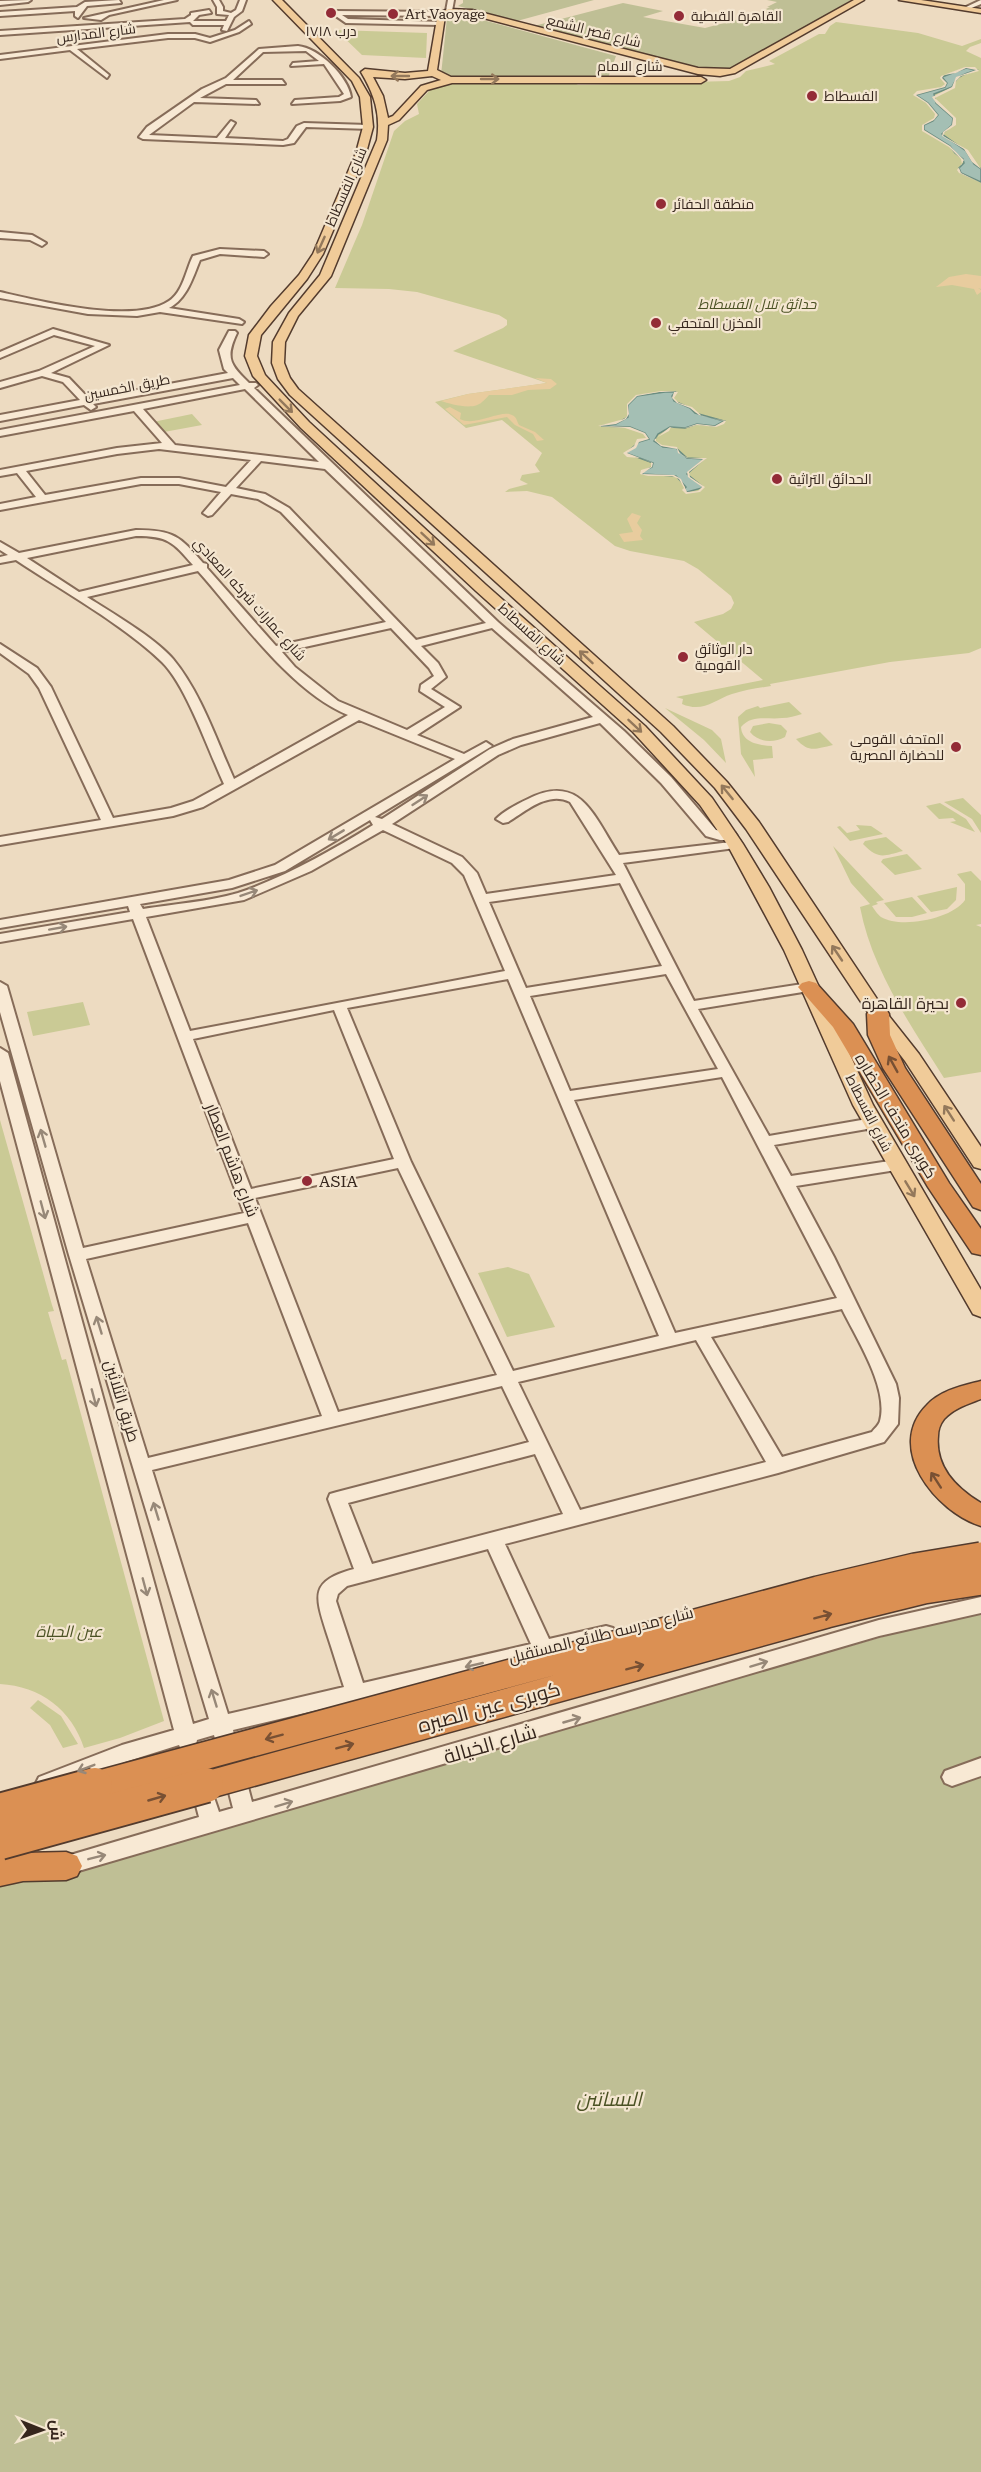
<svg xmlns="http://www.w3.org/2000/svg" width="981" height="2472" font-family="'Roboto Serif',Cairo,serif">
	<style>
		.green { fill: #caca95 }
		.sand { fill: #e8cc9e }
		.cemetery { fill: #bfbf95 }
		.water { fill: #a4bfb4; stroke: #6b8d81; stroke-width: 1.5 }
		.pier { fill: #eddbc1; fill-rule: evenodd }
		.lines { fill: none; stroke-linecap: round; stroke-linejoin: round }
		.minor-casing { stroke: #866c59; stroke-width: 4 }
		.major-casing { stroke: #533b2d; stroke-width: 3 }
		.highway-casing { stroke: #533b2d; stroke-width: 3 }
		.minor { fill: #f8e9d4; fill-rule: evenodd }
		.major { fill: #f0cb99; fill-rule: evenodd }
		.highway { fill: #db9053; fill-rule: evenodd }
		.highway-bridge-far1-casing { stroke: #533b2d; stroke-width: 30; stroke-linecap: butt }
		.highway-bridge-casing { stroke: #533b2d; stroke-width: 38; stroke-linecap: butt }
		.highway-bridge-far1 { stroke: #db9053; stroke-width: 27 }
		.highway-bridge { stroke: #db9053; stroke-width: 34 }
		.oneway { stroke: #93785b }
		.oneway2 { stroke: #978878 }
		.oneway3 { stroke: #785033 }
		.poi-dot { fill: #932b37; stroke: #f4e6d0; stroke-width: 2 }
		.labels { text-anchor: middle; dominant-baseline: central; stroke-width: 4.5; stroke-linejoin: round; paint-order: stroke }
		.far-poi-label { font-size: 14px; fill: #36261d; stroke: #f4e6d0; text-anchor: start }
		.far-street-label { font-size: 14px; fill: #36261d; stroke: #f4e6d0 }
		.far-park-label { font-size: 14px; font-style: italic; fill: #4b5224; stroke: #f4e6d0 }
		.poi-label { font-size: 16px; fill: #36261d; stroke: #f4e6d0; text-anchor: end }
		.street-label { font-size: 16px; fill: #36261d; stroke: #f4e6d0 }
		.park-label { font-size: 16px; font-style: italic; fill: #4b5224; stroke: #f4e6d0 }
		.near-street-label { font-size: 20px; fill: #36261d; stroke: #f4e6d0 }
		.near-park-label { font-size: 20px; font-style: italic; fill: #4b5224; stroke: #f4e6d0 }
	</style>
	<rect width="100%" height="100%" fill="#eddbc1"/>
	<!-- green -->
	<path class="green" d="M 836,22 L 918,33 L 962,46 L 981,39 L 981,43 L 970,47 L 966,51 L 981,58 L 981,648 L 969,653 L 890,662 L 770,684 L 771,686 C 758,688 745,690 732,694 C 714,700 703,713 682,704 L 683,699 L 676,697 L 763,680 L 694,622 L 723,614 L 731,609 L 734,603 L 731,596 L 698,569 L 684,561 L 630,551 L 615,546 L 552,497 L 527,491 L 505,492 L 509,489 L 528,484 L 520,480 L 522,475 L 540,472 L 535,465 L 542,453 L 502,420 L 466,428 L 435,402 L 468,394 L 547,383 L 453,351 L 503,328 L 507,325 L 507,320 L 499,315 L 417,292 L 389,289 L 335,288 L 362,225 L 394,131 L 405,121 L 419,114 L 417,104 L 431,89 L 450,82 L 573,82 L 578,85 L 729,81 L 740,77 L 746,71 L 775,64 L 769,61 L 819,34 L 825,34 L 830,26 Z
		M 336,30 L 427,33 L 426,58 L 362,55 Z
		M 192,414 L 202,425 L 164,432 L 153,422 Z
		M 789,702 L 802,714 C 795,716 789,718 782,718 C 768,720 752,714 741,727 C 742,743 759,745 772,746 L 773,758 L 753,760 L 755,777 L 741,754 L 738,717 L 746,710 L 758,706 L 760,708 Z
		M 665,708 L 712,730 L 721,739 L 726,763 L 704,740 Z
		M 769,723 L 781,725 L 787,731 L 785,737 C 774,743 759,743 750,732 L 753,726 Z
		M 820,732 L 833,745 C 815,749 809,753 796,739 Z
		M 963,798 L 981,815 L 981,833 L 972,819 L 944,802 Z
		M 940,803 L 966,819 L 975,832 L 950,822 L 956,821 L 953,818 L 939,819 L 926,806 Z
		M 856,825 L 871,826 L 883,834 L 850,841 L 837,827 L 840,826 L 847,833 L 860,830 Z
		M 886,837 L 903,851 C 883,856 879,860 863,844 L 865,841 Z
		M 833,846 L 884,900 L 876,902 L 878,904 L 872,906 C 874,909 878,915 881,917 C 901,929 952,919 965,900 L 965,884 L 957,874 L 971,871 L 981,881 L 981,924 L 976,925 L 981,927 L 981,1072 L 944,1078 C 910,1024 872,970 860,907 L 870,904 L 851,883 Z
		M 907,854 L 922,869 L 895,875 L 881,862 L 883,859 Z
		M 957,887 L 956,900 L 947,909 L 931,912 L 917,896 Z
		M 912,897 L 927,913 L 912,917 L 896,917 L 884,903 Z
		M 83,1002 L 90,1025 L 33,1036 L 27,1012 Z
		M 0,1120 L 52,1305 L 54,1311 L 48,1312 L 62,1360 L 66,1359 L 164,1721 L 120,1738 L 84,1748 C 72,1710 40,1686 0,1684 Z
		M 508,1267 L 529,1274 L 555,1327 L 507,1337 L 478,1273 Z
		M 38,1700 L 61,1716 L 78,1744 L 63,1748 L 50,1725 L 30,1708 Z"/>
	<!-- sand -->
	<path class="sand" d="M 966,274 L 981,276 L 981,289 L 978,288 L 981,290 L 981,292 L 977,295 L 974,289 L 952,285 L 936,287 L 949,277 Z
		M 535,378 L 551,379 L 557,384 L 550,389 L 528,390 L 512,395 L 489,395 C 487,397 485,400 482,402 C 473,411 451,404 441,401 L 468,394 L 547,383 Z
		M 450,407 L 461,413 L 460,419 C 476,428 505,406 515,417 C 517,419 517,422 519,425 L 535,432 L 544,440 L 537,441 L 533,434 L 515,425 L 507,417 L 464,425 L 445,409 Z
		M 632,513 L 641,516 L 637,523 L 642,530 L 640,536 L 643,540 L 624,542 L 619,534 L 633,532 L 627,519 Z"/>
	<!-- cemetery -->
	<path class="cemetery" d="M 463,0 L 594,0 L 517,21 L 458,6 L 463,3 Z
		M 767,0 L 851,0 L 796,34 L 725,72 L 718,72 L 534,26 L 623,3 L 663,11 L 643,17 L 705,28 L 770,11 L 766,9 L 770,7 L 767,7 L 777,2 Z
		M 447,18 L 479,19 L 616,56 L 608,78 L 448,77 L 441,75 Z
		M 981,1612 L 981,2472 L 0,2472 L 0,1884 L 929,1624 Z"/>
	<!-- water -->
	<path class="water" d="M 966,68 L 976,70 C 963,75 957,75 952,87 L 934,94 L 936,103 L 953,118 L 952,125 L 942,134 L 966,151 L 974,164 L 981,169 L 981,182 L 961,173 L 959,168 L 964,163 L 963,159 L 955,153 L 950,146 L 924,130 L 924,125 L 933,121 L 938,115 L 928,103 L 916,95 L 945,87 L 947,83 L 942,77 Z
		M 665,392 L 675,392 L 672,396 L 674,401 L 690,408 L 695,413 L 724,421 L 715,426 L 697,424 L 685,428 L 670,427 L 658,434 L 654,441 L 663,447 L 676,448 L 687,458 L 704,459 L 687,474 L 702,486 L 702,488 L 687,492 L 684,490 L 686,487 L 676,476 L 643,474 L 642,472 L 652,467 L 653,463 L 626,453 L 639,442 L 649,439 L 645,433 L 630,427 L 601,426 L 616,424 L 628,417 L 628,405 L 637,396 Z"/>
	<!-- pier -->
	<path class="pier" d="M 965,67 L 975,67 L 979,71 L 961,76 L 956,81 L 955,88 L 935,98 L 956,118 L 956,125 L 945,132 L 943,136 L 968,150 L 981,169 L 972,162 L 964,149 L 942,136 L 943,132 L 952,125 L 953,118 L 936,103 L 932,97 L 952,87 L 956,77 L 976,70 L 966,68 L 956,73 L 944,75 L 942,78 L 947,83 L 945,87 L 916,95 L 928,103 L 938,115 L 934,120 L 924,125 L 924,130 L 950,146 L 964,160 L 959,168 L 961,173 L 981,183 L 959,173 L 957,170 L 962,164 L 961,159 L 949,147 L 922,131 L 922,125 L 934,118 L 935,114 L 926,103 L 913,95 L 917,91 L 941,87 L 945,84 L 940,78 L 941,76 Z
		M 661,391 L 678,392 L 674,398 L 679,403 L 692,407 L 702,416 L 726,421 L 724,424 L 716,427 L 697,425 L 686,428 L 671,427 L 669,431 L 656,438 L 656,441 L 662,445 L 677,447 L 680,454 L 688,458 L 707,458 L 689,472 L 690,477 L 705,487 L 700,492 L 686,494 L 682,490 L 684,488 L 679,479 L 672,476 L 648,476 L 640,474 L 641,470 L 651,467 L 651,462 L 640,458 L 627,457 L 623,453 L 634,446 L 637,439 L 646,438 L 643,434 L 625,428 L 598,426 L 624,419 L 627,416 L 627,404 L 636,395 ZM 659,392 L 674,392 L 672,398 L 677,403 L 690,408 L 699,415 L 724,421 L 715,426 L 697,424 L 685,428 L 670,427 L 654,440 L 661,446 L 677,449 L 678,453 L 687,458 L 703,459 L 687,472 L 688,477 L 702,487 L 698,491 L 687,492 L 681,479 L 674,475 L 642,474 L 652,467 L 653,463 L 627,453 L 636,448 L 639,442 L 649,439 L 645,433 L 630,427 L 601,426 L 616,424 L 626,419 L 629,414 L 628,405 L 637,396 Z"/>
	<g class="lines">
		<defs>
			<path id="minor" d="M 31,0 L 28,2 L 0,5 L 0,1 Z
				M 119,0 L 121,3 L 87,6 L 78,18 L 75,16 L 75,11 L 0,16 L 0,12 L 77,7 L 85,2 Z
				M 164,0 L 177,0 L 109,15 L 101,20 L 84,18 Z
				M 213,0 L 219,0 L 223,7 L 223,11 L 231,13 L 236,10 L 240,0 L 246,0 L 242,11 L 234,17 L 227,31 L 222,30 L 224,25 L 193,25 L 190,22 L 0,35 L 0,31 L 185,19 L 191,15 L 191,13 L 209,10 L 211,13 L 199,15 L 193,21 L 226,21 L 229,15 L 217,14 L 217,7 Z
				M 448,0 L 454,0 L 452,11 L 449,13 L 446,11 Z
				M 981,0 L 981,4 L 969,9 L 966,7 Z
				M 335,11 L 442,12 L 445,14 L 442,16 L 342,15 L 348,19 L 442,22 L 440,25 L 346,23 L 333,14 Z
				M 249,21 L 251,24 L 239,32 L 210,42 L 195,38 L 168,38 L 77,49 L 109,75 L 107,78 L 70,50 L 0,59 L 0,55 L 168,34 L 195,34 L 210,38 L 235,30 Z
				M 298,46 C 319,48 348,77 351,97 L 340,101 L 292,104 L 295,100 L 339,97 L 344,94 L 324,64 L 291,66 L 293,63 L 319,61 L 306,51 L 263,52 L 233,80 L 282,80 L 285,84 L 226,84 L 200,98 L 256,100 L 259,104 L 194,102 L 149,135 L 217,138 L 231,121 L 235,123 L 225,138 L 283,141 L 288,139 L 297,126 L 304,123 L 368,125 L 371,125 L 371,129 L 306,127 L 294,143 L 283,145 L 143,139 L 139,137 L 147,127 L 202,89 L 226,78 L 259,49 Z
				M 0,232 L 32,235 L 46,243 L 42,246 L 30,240 L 0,238 Z
				M 220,249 L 264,251 L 268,254 L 264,257 L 220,254 L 200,260 C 193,277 187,299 169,308 L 239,319 L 244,322 L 242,324 L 160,312 L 137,316 L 88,314 L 0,298 L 0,292 C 40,301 134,325 169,301 C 183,292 186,270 193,256 Z
				M 53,329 L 109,345 L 51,373 L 69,378 L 89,399 L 228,373 L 224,369 L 219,350 L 229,331 L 235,331 L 237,333 C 225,358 230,365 249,383 L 256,383 L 258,385 L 254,388 L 498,622 L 624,731 L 671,777 L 716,830 L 735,833 L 737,836 L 730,840 L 720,840 L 706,836 L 661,783 L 600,723 L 521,745 L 498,755 L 392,824 L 462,857 L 477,873 L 486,894 L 616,875 L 570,802 C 548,791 526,811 508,822 L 503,823 L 496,819 C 504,811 517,804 528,799 C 581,772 594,817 619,855 L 740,841 L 742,844 L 740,847 L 735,848 L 623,863 L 694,1001 L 809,983 L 816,987 L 809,991 L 698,1009 L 769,1136 L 873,1118 L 881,1123 L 873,1128 L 774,1145 L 791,1176 L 896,1160 L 904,1165 L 896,1170 L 796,1186 L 834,1257 L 896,1384 L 899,1398 L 898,1424 L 884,1442 L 778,1473 L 505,1544 L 549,1639 L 606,1626 L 613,1628 L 616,1634 L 613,1640 L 233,1730 L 252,1802 L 879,1620 L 981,1597 L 981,1613 L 879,1636 L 58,1877 L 50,1875 L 47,1868 L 50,1861 L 199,1817 L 190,1783 L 193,1777 L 200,1774 L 207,1777 L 219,1812 L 233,1808 L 214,1735 L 197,1740 L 195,1749 L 188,1752 L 181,1749 L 179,1745 L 125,1762 L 46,1792 L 39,1789 L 36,1783 L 39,1777 L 122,1745 L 174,1730 L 0,1081 L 0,1048 L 8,1053 L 193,1724 L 209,1719 L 69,1255 L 0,1012 L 0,982 L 7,986 L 83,1248 L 244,1213 L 133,919 L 0,942 L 0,934 L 130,912 L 128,906 L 0,928 L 0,920 L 229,880 L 275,865 L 455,759 L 359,720 L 203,807 L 173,816 L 0,845 L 0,837 L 101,820 L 39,688 L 29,674 L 0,653 L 0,644 L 37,668 L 51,687 L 113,818 L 171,808 L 193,801 L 224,784 C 209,752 186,685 162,662 C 124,625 61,590 16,560 L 0,563 L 0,557 L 8,555 L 0,550 L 0,542 L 19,553 L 136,530 C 173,530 180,536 203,563 L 207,564 L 207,568 L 276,646 L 386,622 L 281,512 L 258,499 L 231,494 L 212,515 L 208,516 L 203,513 L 221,492 L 179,484 L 141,484 L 0,510 L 0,504 L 36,497 L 17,473 L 0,476 L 0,470 L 117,448 L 162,443 L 134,411 L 0,436 L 0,430 L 240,385 L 233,378 L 93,404 L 96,407 L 91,410 L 84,405 L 0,421 L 0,415 L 80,400 L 63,382 L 42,376 L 0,388 L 0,382 L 39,371 L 95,346 L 54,335 L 0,358 L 0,352 ZM 245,389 L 319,462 L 175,445 L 143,409 ZM 159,449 L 251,460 L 226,487 L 179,478 L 141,478 L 45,495 L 26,471 L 117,454 ZM 261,461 L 325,469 L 486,623 L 416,640 L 289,508 L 265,494 L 236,488 ZM 136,536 C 168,536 173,542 193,565 L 79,592 L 27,558 ZM 198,571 C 239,617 291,692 348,715 L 234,779 C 216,739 201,693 173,659 C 155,638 111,612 87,597 ZM 391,628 L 429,668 L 434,676 L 421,685 L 420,691 L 445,707 L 407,730 L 338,701 L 295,667 L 282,652 ZM 492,628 L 593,717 L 513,739 L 490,749 L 382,819 L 375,817 L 492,746 L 486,742 L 464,754 L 417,735 L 460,707 L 431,689 L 446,677 L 438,663 L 421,646 ZM 370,820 L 373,825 C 331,851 285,877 238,893 C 208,902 173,904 143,909 L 140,904 L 232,888 L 285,871 ZM 383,830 L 452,863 L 464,875 L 505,971 L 190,1031 L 146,917 L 244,900 L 311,871 ZM 620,883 L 662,966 L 526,988 L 489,902 ZM 666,974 L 718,1069 L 570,1091 L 530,996 ZM 508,979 L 659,1336 L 513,1371 L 411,1162 L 347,1008 ZM 334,1010 L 394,1159 L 251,1189 L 193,1039 ZM 722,1077 L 837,1298 L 675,1333 L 574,1100 ZM 398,1168 L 497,1375 L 338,1412 L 255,1198 ZM 248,1223 L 322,1416 L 148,1458 L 86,1259 ZM 842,1309 C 856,1338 889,1388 880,1421 C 879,1425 874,1429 872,1432 L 782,1457 L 711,1337 ZM 696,1340 L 766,1462 L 580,1510 L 518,1382 ZM 502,1386 L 529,1442 L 337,1492 L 330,1494 L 328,1499 L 354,1569 C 309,1581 315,1596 327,1634 C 333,1652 338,1669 344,1687 L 228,1714 L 152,1470 ZM 535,1454 L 563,1514 L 372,1564 L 348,1503 ZM 488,1549 L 531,1644 L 363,1683 L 336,1601 L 338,1594 L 347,1586 Z
				M 981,1758 L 981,1776 L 952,1786 L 945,1783 L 942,1777 L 945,1771 Z"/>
			<path id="major" d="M 273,0 L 282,0 L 359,78 L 370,97 L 373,127 L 366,153 L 323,254 L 307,279 L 261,335 L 257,356 L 265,375 L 309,422 L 486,585 L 645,726 L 712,798 L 743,844 L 769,887 L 802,950 L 873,1105 L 981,1290 L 981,1317 L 973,1314 L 853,1105 L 784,950 L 727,844 L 700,805 L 633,732 L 476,591 L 301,428 L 253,376 L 245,356 L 249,335 L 271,306 L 299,275 L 313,254 L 356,153 L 363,127 L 360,97 L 352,81 Z
				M 854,0 L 864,0 L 735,73 L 720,76 L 698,74 L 472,15 L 450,14 L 445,16 L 437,70 L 451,77 L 701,77 L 706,80 L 701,83 L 452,83 L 427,90 L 399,120 L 388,125 L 387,140 L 331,276 L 298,316 L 285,342 L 284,363 L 290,378 L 298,389 L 673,726 L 727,782 L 759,822 L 885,1011 L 919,1054 L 981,1147 L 981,1169 L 974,1167 L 905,1061 L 869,1014 L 746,829 L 715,788 L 661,732 L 290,395 L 278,379 L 272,363 L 273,342 L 289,313 L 320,275 L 377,140 C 381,113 374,94 361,72 L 365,69 L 405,73 L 428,71 L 438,13 L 449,9 L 472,10 L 698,68 L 730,69 ZM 432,76 L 441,80 L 421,86 L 393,116 L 388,118 L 383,96 L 373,77 L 405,79 Z
				M 899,0 L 921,0 L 981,9 L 981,13 Z"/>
			<path id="highway" d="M 809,981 L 816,983 L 853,1024 L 949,1183 L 981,1229 L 981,1255 L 972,1253 L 928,1187 L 833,1027 L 798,987 L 802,983 Z
				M 878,1008 L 886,1009 L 889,1014 L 890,1035 L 905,1068 L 981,1184 L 981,1210 L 973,1207 L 883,1068 L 868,1035 L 867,1014 L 870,1009 Z
				M 981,1381 L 981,1399 C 968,1404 954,1408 944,1419 C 940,1424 938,1430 938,1436 C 935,1467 956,1488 981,1503 L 981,1526 C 936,1512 884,1448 927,1405 C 941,1390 962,1386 981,1381 Z
				M 66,1852 L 77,1856 L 82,1866 L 77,1876 L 66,1880 L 23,1881 L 0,1886 L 0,1858 L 23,1853 Z"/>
		</defs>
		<!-- minor casing -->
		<use href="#minor" class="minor-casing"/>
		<!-- major casing -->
		<use href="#major" class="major-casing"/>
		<!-- highway casing -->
		<use href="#highway" class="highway-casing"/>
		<!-- minor -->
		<use href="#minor" class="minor"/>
		<!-- major -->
		<use href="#major" class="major"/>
		<!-- highway -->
		<use href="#highway" class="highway"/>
		<defs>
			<path id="highway-bridge-far1" d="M 89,1787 L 818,1590 L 915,1567 L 981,1556
				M 200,1787 L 827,1614 L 924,1590 L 981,1581"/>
			<path id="highway-bridge" d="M 0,1811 L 95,1785
				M 0,1842 L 206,1785"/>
		</defs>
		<!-- highway-bridge-far1 casing -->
		<use href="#highway-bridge-far1" class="highway-bridge-far1-casing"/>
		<!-- highway-bridge casing -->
		<use href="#highway-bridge" class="highway-bridge-casing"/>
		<!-- highway-bridge-far1 -->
		<use href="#highway-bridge-far1" class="highway-bridge-far1"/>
		<!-- highway-bridge -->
		<use href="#highway-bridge" class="highway-bridge"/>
	</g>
	<!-- one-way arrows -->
	<defs><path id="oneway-shaft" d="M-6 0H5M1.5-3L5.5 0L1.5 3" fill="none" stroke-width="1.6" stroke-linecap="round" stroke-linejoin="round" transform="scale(1.5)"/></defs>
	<g class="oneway">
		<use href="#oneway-shaft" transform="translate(400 76) rotate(-180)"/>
		<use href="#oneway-shaft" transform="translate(490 79)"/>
		<use href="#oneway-shaft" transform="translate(321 245) rotate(114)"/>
		<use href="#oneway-shaft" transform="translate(286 406) rotate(45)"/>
		<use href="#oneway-shaft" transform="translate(428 539) rotate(43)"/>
		<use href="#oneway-shaft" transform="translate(586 657) rotate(-137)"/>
		<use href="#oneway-shaft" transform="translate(635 726) rotate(43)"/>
		<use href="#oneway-shaft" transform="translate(727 792) rotate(-129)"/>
		<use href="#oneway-shaft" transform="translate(837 953) rotate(-124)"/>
		<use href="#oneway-shaft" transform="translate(949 1113) rotate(-123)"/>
		<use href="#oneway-shaft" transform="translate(910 1189) rotate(59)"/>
	</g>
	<g class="oneway2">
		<use href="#oneway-shaft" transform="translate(420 800) rotate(-33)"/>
		<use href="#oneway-shaft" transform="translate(336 835) rotate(149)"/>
		<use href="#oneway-shaft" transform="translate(249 893) rotate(-19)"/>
		<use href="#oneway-shaft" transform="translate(58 928) rotate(-10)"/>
		<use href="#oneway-shaft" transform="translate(43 1138) rotate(-106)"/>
		<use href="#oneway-shaft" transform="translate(43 1210) rotate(75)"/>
		<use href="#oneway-shaft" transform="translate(99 1325) rotate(-107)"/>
		<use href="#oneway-shaft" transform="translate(94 1398) rotate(75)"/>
		<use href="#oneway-shaft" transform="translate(156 1511) rotate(-107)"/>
		<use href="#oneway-shaft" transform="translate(145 1587) rotate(75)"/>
		<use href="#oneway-shaft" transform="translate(759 1664) rotate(-17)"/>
		<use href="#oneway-shaft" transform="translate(474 1665) rotate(167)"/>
		<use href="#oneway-shaft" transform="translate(214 1698) rotate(-107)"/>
		<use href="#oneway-shaft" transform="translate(572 1720) rotate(-16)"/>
		<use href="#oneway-shaft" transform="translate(86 1768) rotate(159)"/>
		<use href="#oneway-shaft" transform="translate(284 1804) rotate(-17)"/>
		<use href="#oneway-shaft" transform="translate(97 1857) rotate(-14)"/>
	</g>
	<g class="oneway3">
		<use href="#oneway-shaft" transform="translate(893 1064) rotate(-119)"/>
		<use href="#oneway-shaft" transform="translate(936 1480) rotate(-123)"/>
		<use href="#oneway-shaft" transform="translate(823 1616) rotate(-15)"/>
		<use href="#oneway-shaft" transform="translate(635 1667) rotate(-15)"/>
		<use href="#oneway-shaft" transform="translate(274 1737) rotate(165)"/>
		<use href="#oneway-shaft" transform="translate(345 1746) rotate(-15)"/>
		<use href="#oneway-shaft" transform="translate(157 1798) rotate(-16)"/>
	</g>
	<!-- markers -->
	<g class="poi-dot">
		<circle cx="331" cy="13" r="6"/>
		<circle cx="393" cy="14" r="6"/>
		<circle cx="679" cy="16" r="6"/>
		<circle cx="812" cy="96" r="6"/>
		<circle cx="661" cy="204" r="6"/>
		<circle cx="656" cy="323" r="6"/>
		<circle cx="777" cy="479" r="6"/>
		<circle cx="683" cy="657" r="6"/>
		<circle cx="956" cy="747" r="6"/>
		<circle cx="961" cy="1003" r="6"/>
		<circle cx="307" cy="1181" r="6"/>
	</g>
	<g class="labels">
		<!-- far-poi labels -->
		<g class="far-poi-label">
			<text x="405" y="14">Art Vaoyage</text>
			<text x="691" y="16">القاهرة القبطية</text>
			<text x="331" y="31" text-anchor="middle">درب ١٧١٨</text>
			<text x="824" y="96">الفسطاط</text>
			<text x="673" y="204">منطقة الحفائر</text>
			<text x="668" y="323">المخزن المتحفي</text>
			<text x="789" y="479">الحدائق التراثية</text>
			<text x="695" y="649">دار الوثائق<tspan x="695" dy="16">القومية</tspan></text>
			<text x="944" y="739" text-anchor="end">المتحف القومى<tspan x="944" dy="16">للحضارة المصرية</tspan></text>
		</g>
		<!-- far-street labels -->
		<g class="far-street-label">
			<text transform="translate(594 31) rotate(14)">شارع قصر الشمع</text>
			<text transform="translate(96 33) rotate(-7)">شارع المدارس</text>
			<text x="630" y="66">شارع الامام</text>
			<text transform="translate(346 187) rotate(-67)">شارع الفسطاط</text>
			<text transform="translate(127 387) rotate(-11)">طريق الخمسين</text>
			<text transform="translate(250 599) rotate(48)">شارع عمارات شركه المعادي</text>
			<text transform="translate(532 634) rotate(42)">شارع الفسطاط</text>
			<text transform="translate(869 1113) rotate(63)">شارع الفسطاط</text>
		</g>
		<!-- far-park labels -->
		<g class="far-park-label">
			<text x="757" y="304">حدائق تلال الفسطاط</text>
		</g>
		<!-- poi labels -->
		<g class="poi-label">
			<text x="949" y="1003">بحيرة القاهرة</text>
			<text x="319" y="1181" text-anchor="start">ASIA</text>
		</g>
		<!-- street labels -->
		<g class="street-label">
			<text transform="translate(896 1116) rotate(59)">كوبرى متحف الحضاره</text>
			<text transform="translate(232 1160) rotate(69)">شارع هاشم العطار</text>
			<text transform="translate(122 1401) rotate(73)">طريق الثلاثين</text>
			<text transform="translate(601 1635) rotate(-14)">شارع مدرسه طلائع المستقبل</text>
		</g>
		<!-- park labels -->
		<g class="park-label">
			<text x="69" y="1631">عين الحياة</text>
		</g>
		<!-- near-street labels -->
		<g class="near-street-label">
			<text transform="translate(489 1707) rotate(-15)">كوبرى عين الصيره</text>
			<text transform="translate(490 1744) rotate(-16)">شارع الخيالة</text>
		</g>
		<!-- near-park labels -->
		<g class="near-park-label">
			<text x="609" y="2099">البساتين</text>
		</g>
	</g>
	<!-- north arrow -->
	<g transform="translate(42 2430) rotate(91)" stroke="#f4e6d0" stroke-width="4.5" paint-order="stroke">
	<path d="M0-4.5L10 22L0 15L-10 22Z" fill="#36261d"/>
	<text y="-9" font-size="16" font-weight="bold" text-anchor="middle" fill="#36261d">ش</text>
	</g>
</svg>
